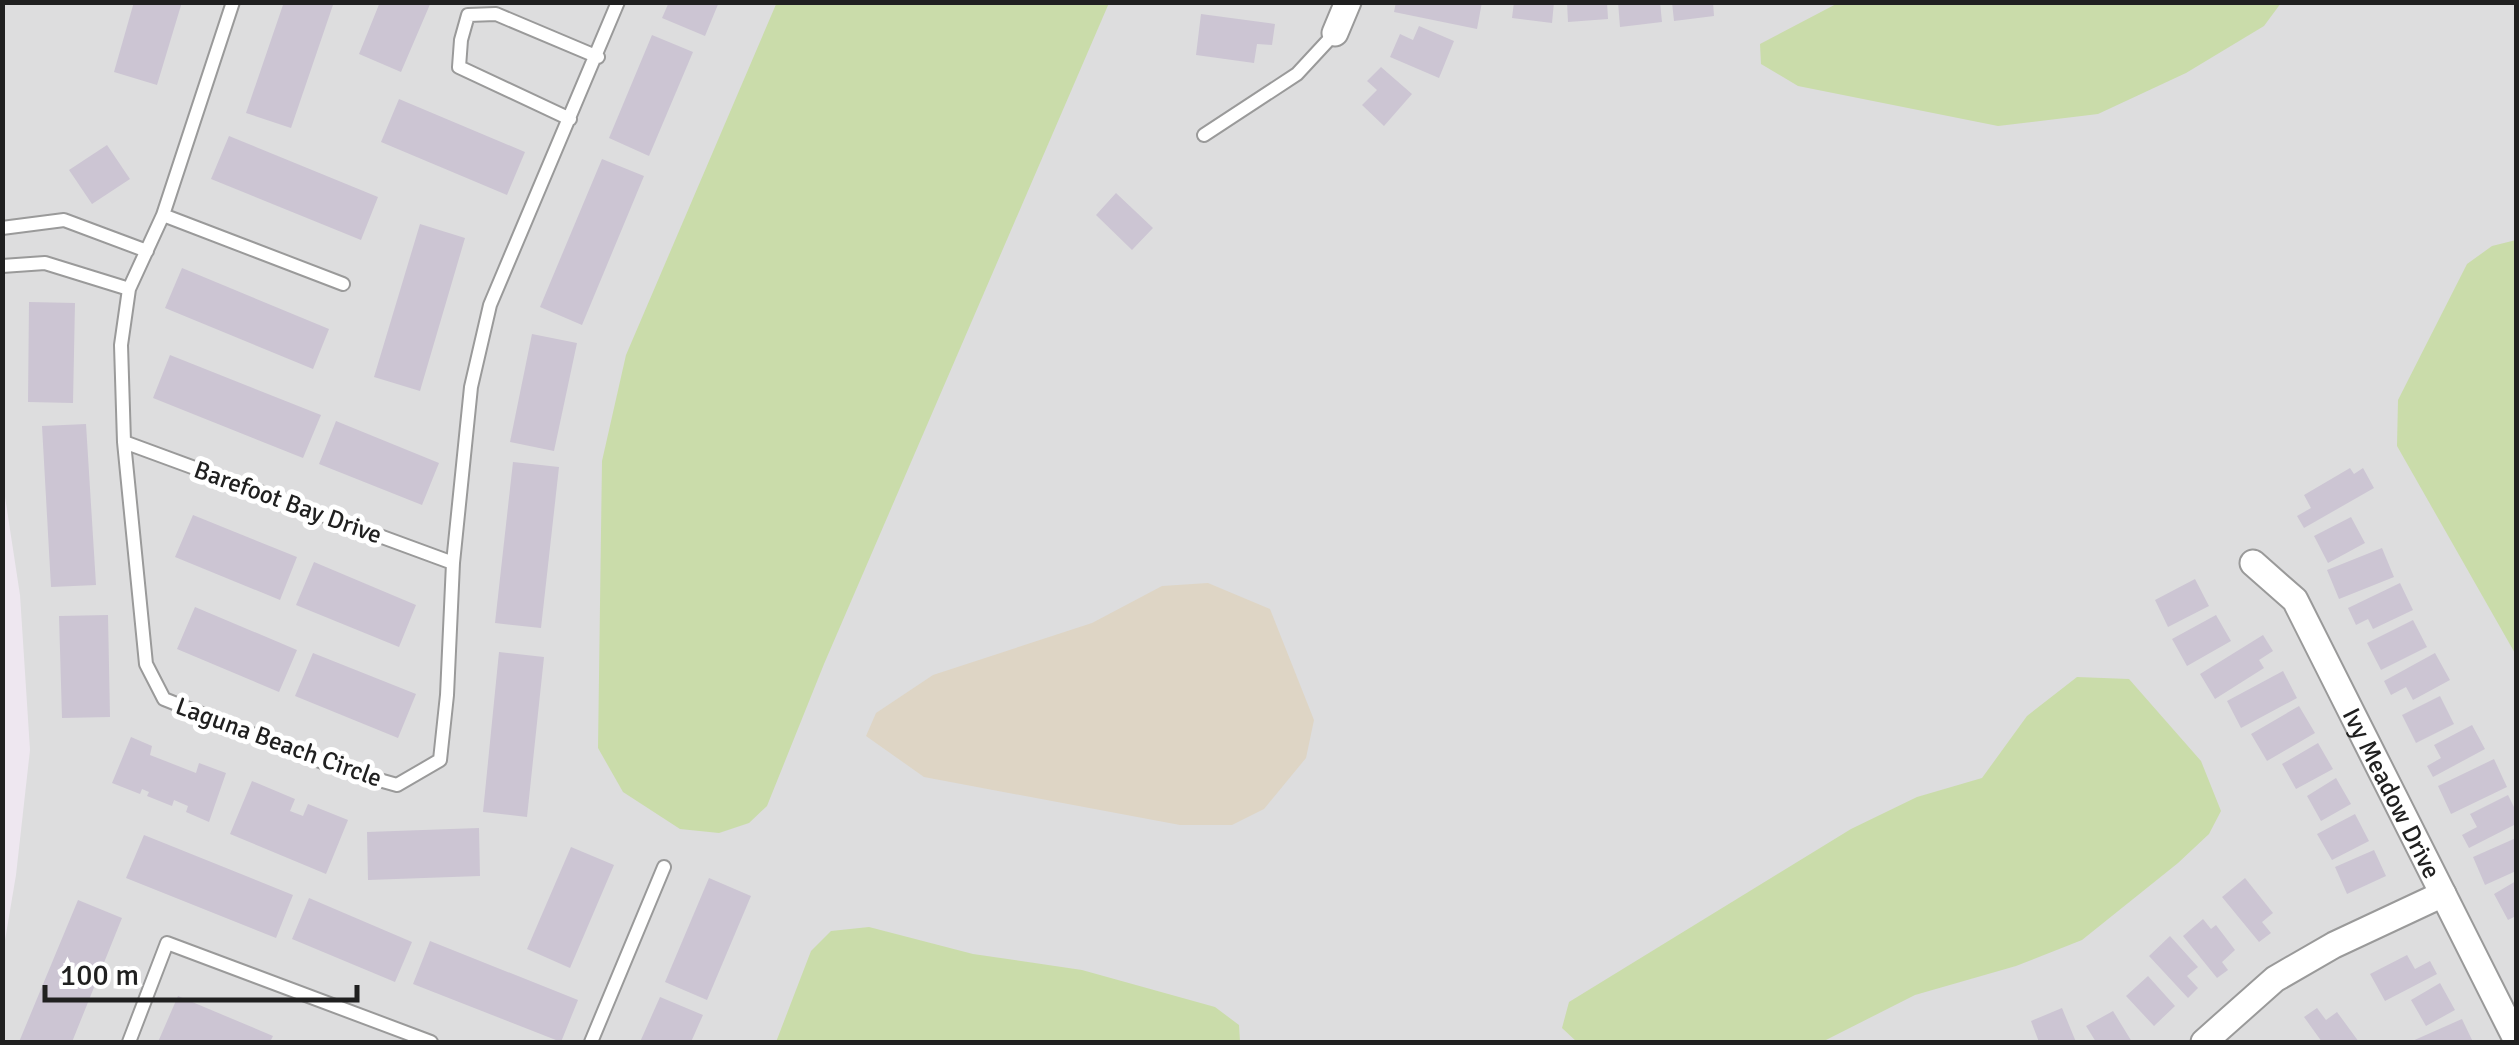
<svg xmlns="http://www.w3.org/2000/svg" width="2519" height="1045" font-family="Signika,sans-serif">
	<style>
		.residential { fill: #ddddde }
		.wetland { fill: #ded5c5 }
		.water { fill: #cadcaa }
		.building { fill: #ccc5d3 }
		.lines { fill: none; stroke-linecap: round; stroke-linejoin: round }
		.service-casing { stroke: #9a9a9a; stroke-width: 16 }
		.minor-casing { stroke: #9a9a9a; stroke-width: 29 }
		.service { stroke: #fff; stroke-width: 12 }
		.minor { stroke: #fff; stroke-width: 25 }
		.labels { text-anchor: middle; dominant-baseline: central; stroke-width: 10; stroke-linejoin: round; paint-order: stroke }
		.street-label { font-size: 25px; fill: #202020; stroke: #fff }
	</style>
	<rect width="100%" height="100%" fill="#eee7f0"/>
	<!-- residential -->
	<path class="residential" d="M 2,3 L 2516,3 L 2516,1042 L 3,1042 L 3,952 L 16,875 L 30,750 L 20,595 L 2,477 Z"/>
	<!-- wetland -->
	<path class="wetland" d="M 1208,583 L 1270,609 L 1314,720 L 1306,758 L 1264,809 L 1232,825 L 1180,825 L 924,777 L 866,736 L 876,713 L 933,675 L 1092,623 L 1162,586 Z"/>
	<!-- water -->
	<path class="water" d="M 777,2 L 1109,3 L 824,664 L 767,806 L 749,823 L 719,833 L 680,829 L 623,792 L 598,748 L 602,461 L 626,355 Z
		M 1840,2 L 2281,2 L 2281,3 L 2264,26 L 2186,73 L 2098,114 L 1998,126 L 1798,86 L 1761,64 L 1760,44 Z
		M 2516,240 L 2516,655 L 2397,446 L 2398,400 L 2467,264 L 2492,246 Z
		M 2077,677 L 2129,679 L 2201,761 L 2221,811 L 2209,834 L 2178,863 L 2082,940 L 2016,966 L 1915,995 L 1822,1042 L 1577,1042 L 1562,1028 L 1569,1002 L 1851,829 L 1917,797 L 1982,778 L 2027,716 Z
		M 869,927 L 973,954 L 1082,970 L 1215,1007 L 1239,1025 L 1240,1042 L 776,1042 L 811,951 L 831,931 Z"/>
	<!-- building -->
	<path class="building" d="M 134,2 L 182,2 L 157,85 L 114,72 Z
		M 284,2 L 334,2 L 291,128 L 246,113 Z
		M 380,2 L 431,2 L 401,72 L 359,54 Z
		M 669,2 L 719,2 L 705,36 L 662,18 Z
		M 1396,2 L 1482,2 L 1477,29 L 1394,12 Z
		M 1514,2 L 1554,2 L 1552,23 L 1512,18 Z
		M 1567,2 L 1607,2 L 1608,19 L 1568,22 Z
		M 1618,2 L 1660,2 L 1662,22 L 1620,27 Z
		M 1672,2 L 1713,2 L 1714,16 L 1674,21 Z
		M 1201,14 L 1275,24 L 1272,45 L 1257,44 L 1254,63 L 1196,55 Z
		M 1419,26 L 1454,41 L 1439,78 L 1390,57 L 1400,34 L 1413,40 Z
		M 652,35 L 693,52 L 649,156 L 609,138 Z
		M 1381,67 L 1412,94 L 1384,126 L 1362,105 L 1377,90 L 1367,81 Z
		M 399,99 L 525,152 L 507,195 L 381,142 Z
		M 229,136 L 378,197 L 361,240 L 211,179 Z
		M 107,145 L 130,179 L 92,204 L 69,170 Z
		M 602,159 L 644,176 L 582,325 L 540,307 Z
		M 1116,193 L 1153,228 L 1132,250 L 1096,215 Z
		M 420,224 L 465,238 L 420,391 L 374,377 Z
		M 182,268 L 329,329 L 313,369 L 165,308 Z
		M 29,302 L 75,303 L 73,403 L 28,402 Z
		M 532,334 L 577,343 L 554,451 L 510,442 Z
		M 170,355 L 321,415 L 303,458 L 153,398 Z
		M 336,421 L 439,463 L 422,505 L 319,464 Z
		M 86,424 L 96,585 L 51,587 L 42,426 Z
		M 513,462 L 559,467 L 541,628 L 495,623 Z
		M 2350,468 L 2354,474 L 2363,468 L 2374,488 L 2304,528 L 2297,516 L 2311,508 L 2304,495 Z
		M 193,515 L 297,557 L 280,600 L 175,557 Z
		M 2351,517 L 2365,543 L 2328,563 L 2314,536 Z
		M 2382,548 L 2394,577 L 2339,599 L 2327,570 Z
		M 314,562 L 416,605 L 399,647 L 296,605 Z
		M 2195,579 L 2209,606 L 2168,627 L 2155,600 Z
		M 2400,583 L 2413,610 L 2373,629 L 2368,619 L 2356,625 L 2348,608 Z
		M 195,607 L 297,650 L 279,692 L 177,649 Z
		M 108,615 L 110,717 L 62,718 L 59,616 Z
		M 2216,615 L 2231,641 L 2187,666 L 2172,639 Z
		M 2413,620 L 2427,647 L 2381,670 L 2367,643 Z
		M 2263,635 L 2273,651 L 2259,660 L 2264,668 L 2215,699 L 2200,674 Z
		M 499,652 L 544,657 L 527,817 L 483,812 Z
		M 313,653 L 416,694 L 398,738 L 295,696 Z
		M 2435,653 L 2450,680 L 2413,700 L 2406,687 L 2391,695 L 2384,681 Z
		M 2283,671 L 2297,698 L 2241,728 L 2227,701 Z
		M 2440,696 L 2454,724 L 2416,743 L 2402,715 Z
		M 2299,706 L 2315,733 L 2267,761 L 2251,734 Z
		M 2472,725 L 2485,749 L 2433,777 L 2427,766 L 2441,758 L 2434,745 Z
		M 131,737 L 152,746 L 150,755 L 196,773 L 199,763 L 226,773 L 209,822 L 186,812 L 188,806 L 174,800 L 172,806 L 147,796 L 149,792 L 142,789 L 140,794 L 112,783 Z
		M 2318,743 L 2333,769 L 2296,789 L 2282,764 Z
		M 2494,759 L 2507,787 L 2451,814 L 2438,786 Z
		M 2336,778 L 2351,804 L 2321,821 L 2307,796 Z
		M 252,781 L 295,799 L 290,811 L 303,816 L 308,804 L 348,820 L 326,874 L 230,834 Z
		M 2508,795 L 2516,811 L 2516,824 L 2469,848 L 2462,835 L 2477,827 L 2470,814 Z
		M 2355,814 L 2369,841 L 2332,860 L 2317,834 Z
		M 479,828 L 480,876 L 368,880 L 367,832 Z
		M 144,835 L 293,895 L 276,938 L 126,878 Z
		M 2516,838 L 2516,871 L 2485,885 L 2473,857 Z
		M 571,847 L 614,865 L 570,968 L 527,949 Z
		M 2374,850 L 2386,876 L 2347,894 L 2335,867 Z
		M 709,878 L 751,896 L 707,1000 L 665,982 Z
		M 2245,878 L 2273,913 L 2262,922 L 2271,933 L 2259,942 L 2222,897 Z
		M 2516,881 L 2516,916 L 2508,920 L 2494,894 Z
		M 309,898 L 412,942 L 395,982 L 292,939 Z
		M 78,900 L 122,918 L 72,1042 L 19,1042 Z
		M 2203,919 L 2211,929 L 2216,925 L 2235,950 L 2222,962 L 2228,970 L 2217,978 L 2183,936 Z
		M 2170,936 L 2198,967 L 2187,976 L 2198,988 L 2188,998 L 2149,956 Z
		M 430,941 L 578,1000 L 561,1042 L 413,984 Z
		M 2407,955 L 2415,969 L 2430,961 L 2437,974 L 2385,1001 L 2370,974 Z
		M 2148,976 L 2175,1006 L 2154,1026 L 2126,996 Z
		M 2440,983 L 2455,1010 L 2426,1026 L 2411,1000 Z
		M 178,996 L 273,1036 L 270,1042 L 158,1042 Z
		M 660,997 L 703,1015 L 691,1042 L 640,1042 Z
		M 2062,1008 L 2076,1042 L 2039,1042 L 2031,1021 Z
		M 2317,1008 L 2326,1020 L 2337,1012 L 2359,1042 L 2322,1042 L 2304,1017 Z
		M 2113,1011 L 2132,1042 L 2096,1042 L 2086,1026 Z
		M 2462,1019 L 2473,1042 L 2410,1042 Z"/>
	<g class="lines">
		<defs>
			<path id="service" d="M 233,2 L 163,215 L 129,289 L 121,345 L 124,442 L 146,664 L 164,699 L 340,769 L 397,785 L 440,760 L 447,695 L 453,563 L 471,387 L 490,305 L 618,2
				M 570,119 L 459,67 L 461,40 L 468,15 L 496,14 L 598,57
				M 1204,135 L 1297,74 L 1335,33
				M 163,215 L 343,284
				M 2,228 L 64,220 L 147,251
				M 2,266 L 45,263 L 129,289
				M 124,442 L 453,563
				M 129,1042 L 167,943 L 431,1042
				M 591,1042 L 664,867"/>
			<g id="minor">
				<path d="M 1335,33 L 1348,2"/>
				<path id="s1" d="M 2253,563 L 2295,600 L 2516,1039"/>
				<path d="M 2204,1042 L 2275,979 L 2334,945 L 2443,894"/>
			</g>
		</defs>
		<!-- service casing -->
		<use href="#service" class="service-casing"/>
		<!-- minor casing -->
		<use href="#minor" class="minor-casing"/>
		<!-- service -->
		<use href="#service" class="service"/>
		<!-- minor -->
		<use href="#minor" class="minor"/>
	</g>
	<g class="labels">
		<!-- street labels -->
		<g class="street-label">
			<text transform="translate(288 502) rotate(20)">Barefoot Bay Drive</text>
			<text transform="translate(279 742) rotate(20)">Laguna Beach Circle</text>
			<text stroke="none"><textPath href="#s1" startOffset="272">Ivy Meadow Drive</textPath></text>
		</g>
	</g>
	<!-- border -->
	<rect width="2519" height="1045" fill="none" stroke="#202020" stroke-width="10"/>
	<!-- scale -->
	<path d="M45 985v15h312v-15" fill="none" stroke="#202020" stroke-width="5"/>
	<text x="60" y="985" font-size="30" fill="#202020" stroke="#ffffff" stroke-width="8" paint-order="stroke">100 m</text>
</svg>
